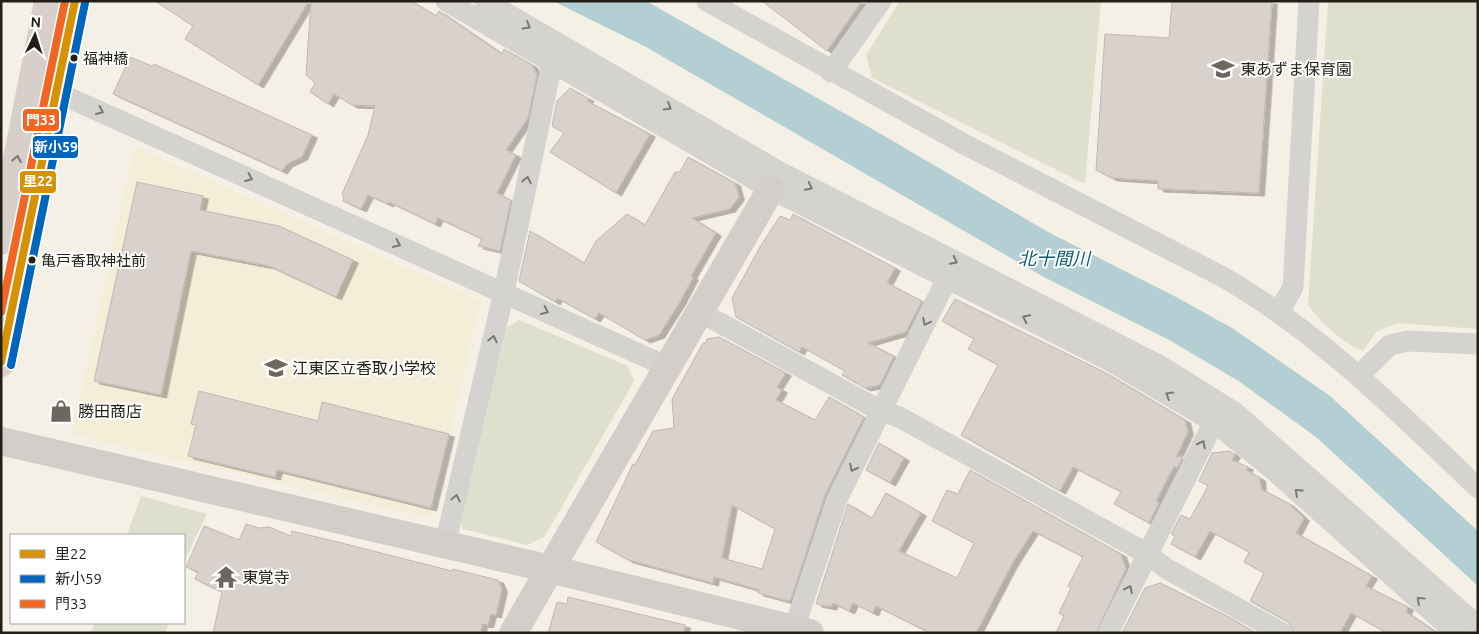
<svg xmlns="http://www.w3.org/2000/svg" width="1479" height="634" font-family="Ubuntu,'Noto Sans JP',sans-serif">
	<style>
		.built { fill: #f4edd7 }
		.green { fill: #dee0cd }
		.water { fill: #b4cfd4 }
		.building { fill: #d8d1cc; stroke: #c0b8b2; fill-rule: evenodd; filter: url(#shadow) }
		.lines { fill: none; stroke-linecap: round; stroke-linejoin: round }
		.street { stroke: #d4d3cf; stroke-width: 21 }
		.secondary { stroke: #d3cec9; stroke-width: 28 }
		.primary { stroke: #d8cfcb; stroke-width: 28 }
		.bus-1-casing { stroke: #fff; stroke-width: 11 }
		.bus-2-casing { stroke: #fff; stroke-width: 11 }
		.bus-3-casing { stroke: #fff; stroke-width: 11 }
		.bus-1 { stroke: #d79203; stroke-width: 8 }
		.bus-2 { stroke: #0065bd; stroke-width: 8 }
		.bus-3 { stroke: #f26522; stroke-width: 8 }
		.oneway { stroke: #7b7973 }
		.oneway2 { stroke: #7d7771 }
		.bus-dot { fill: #221f17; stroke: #fff; stroke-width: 2 }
		.labels { text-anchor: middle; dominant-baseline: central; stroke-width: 4; stroke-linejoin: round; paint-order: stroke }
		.bus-label { font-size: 15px; fill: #221f17; stroke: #fff; text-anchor: start }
		.poi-label { font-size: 16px; fill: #221f17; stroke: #fff; text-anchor: start }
		.water-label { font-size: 18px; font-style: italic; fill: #0a5e6f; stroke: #fff }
		.line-badge { stroke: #fff; stroke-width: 2 }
		.badge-label { font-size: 14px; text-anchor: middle; font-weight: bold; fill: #fff }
	</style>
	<defs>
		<filter id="shadow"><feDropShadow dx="5.5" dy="3" stdDeviation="0" flood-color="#0004"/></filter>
	</defs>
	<rect width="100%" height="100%" fill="#f5f0e5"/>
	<!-- built -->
	<path class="built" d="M 134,146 L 481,301 L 430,518 L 72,435 Z"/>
	<!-- green -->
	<path class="green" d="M 900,1 L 1101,1 L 1085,184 L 872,78 L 866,55 Z
		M 1328,1 L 1478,1 L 1478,329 L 1397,323 L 1376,332 L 1363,351 C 1341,342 1322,324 1308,305 Z
		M 519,320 L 628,366 L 634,381 L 545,536 L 527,545 L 463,529 L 461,523 L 507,327 Z
		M 141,496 L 207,514 L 184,562 L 184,535 L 127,535 Z
		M 95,623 L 169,623 L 165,633 L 91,633 Z"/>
	<!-- water -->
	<path class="water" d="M 553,1 L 646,1 L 881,134 L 1048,232 L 1178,298 L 1232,328 L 1330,396 L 1478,531 L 1478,586 L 1316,437 L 1240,382 L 1171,341 L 1042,276 L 646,47 Z"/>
	<!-- building -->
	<path class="building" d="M 155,1 L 309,1 L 258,85 L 185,39 L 193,26 Z
		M 311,1 L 411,1 L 436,16 L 439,11 L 502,54 L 504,49 L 532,65 L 537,75 L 528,118 L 506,150 L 516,155 L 497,193 L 511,200 L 500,251 L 478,246 L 482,239 L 438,218 L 435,224 L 389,202 L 388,204 L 368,195 L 361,209 L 343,201 L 344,197 L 342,194 L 368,135 L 375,106 L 352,105 L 334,94 L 328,104 L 310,92 L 315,83 L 306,75 Z
		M 762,1 L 862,1 L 827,51 Z
		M 1172,1 L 1272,1 L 1259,193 L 1158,189 L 1158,181 L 1112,178 L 1096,170 L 1105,34 L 1169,38 Z
		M 130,57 L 152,66 L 154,64 L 312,135 L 302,157 L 287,164 L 282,171 L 113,94 Z
		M 570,88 L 589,99 L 587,101 L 650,134 L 616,193 L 550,152 L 564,133 L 552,126 L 557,101 Z
		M 688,157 L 735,183 L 739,197 L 730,209 L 692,218 L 716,233 L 691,276 L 693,277 L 680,302 L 659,335 L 645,340 L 599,313 L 595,319 L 557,298 L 555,302 L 519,281 L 530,231 L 584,263 L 596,241 L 627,214 L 645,225 L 675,172 L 680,172 Z
		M 137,182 L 203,196 L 200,210 L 279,226 L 353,260 L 336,297 L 269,266 L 191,251 L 161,395 L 94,381 Z
		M 793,214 L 895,268 L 887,283 L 922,301 L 906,332 L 868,343 L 894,356 L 880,385 L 865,388 L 842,375 L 845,371 L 802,347 L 799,352 L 736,317 L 732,298 L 760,247 L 780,216 L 790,220 Z
		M 955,299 L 1104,372 L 1185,420 L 1188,432 L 1176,457 L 1183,456 L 1177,468 L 1174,466 L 1156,501 L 1159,503 L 1149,523 L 1114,504 L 1121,492 L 1073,467 L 1060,491 L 961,435 L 998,365 L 968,349 L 974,339 L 942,321 Z
		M 719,337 L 786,373 L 777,387 L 782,390 L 776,400 L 815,420 L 829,397 L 864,417 L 825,495 L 791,599 L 788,601 L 758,593 L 759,590 L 714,577 L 713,583 L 628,560 L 596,542 L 633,464 L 635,465 L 653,431 L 674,428 L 672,399 L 703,343 L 706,343 L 707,339 ZM 732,505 L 775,529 L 762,569 L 722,558 Z
		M 199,391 L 318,421 L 322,402 L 449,434 L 431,508 L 277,470 L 275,477 L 188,456 L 196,425 L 191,424 Z
		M 879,443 L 904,458 L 890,483 L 866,470 Z
		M 1230,451 L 1235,455 L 1232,460 L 1248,467 L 1246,470 L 1260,478 L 1261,489 L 1288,503 L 1304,518 L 1296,533 L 1372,576 L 1366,586 L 1408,607 L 1406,612 L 1437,633 L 1387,633 L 1351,613 L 1340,633 L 1294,633 L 1288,622 L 1250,601 L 1264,573 L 1244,562 L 1249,552 L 1210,531 L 1195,557 L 1171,544 L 1175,536 L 1171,534 L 1181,515 L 1190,519 L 1208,486 L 1199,481 L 1212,453 Z
		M 970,470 L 1121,554 L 1126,569 L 1096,633 L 1056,633 L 1064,616 L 1059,613 L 1071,588 L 1068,586 L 1083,557 L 1033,531 L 1012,564 L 976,633 L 930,633 L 876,606 L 873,613 L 853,603 L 849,611 L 833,603 L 831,607 L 816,604 L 848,504 L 872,518 L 886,493 L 921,513 L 899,551 L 957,578 L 974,543 L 932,521 L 947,490 L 958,494 Z
		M 246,524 L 259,528 L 269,527 L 291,536 L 292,531 L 338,542 L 452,571 L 453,569 L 498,580 L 502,589 L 496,615 L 491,614 L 488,625 L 482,624 L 481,633 L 213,633 L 222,592 L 195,579 L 198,572 L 186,567 L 204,526 L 239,540 Z
		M 1160,583 L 1225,615 L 1256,633 L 1122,633 L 1145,588 Z
		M 568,597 L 685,625 L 684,633 L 548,633 L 557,602 L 567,604 Z"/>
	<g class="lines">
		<!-- street -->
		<path class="street" d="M 446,1 L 771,189 L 1110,361 L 1214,422 L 1270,467 L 1456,633
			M 485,1 L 778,171 L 1157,364 L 1234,412 L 1478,626
			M 707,1 L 964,144 L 1223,277 C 1320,333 1397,411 1478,488
			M 831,72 L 881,1
			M 56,92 L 668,367
			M 700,312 L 881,411 L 899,417 L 1146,553 L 1167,569 L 1282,633
			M 1279,312 L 1293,287 L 1309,1
			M 1359,375 L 1390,345 L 1408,341 L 1478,344
			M 445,545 L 504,292 L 552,63
			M 794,629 L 837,499 L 947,279
			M 1108,633 L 1214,422"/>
		<!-- secondary -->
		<path class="secondary" d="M 1,441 L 550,569 L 810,633
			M 513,633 L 771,189"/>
		<!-- primary -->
		<path class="primary" d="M 1,241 L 48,1
			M 1,363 L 75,1"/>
		<defs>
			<path id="bus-1" d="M 1,362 L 75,1"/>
			<path id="bus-2" d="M 11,365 L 85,3"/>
			<path id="bus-3" d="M 1,312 L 65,1"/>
		</defs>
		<!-- bus-1 casing -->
		<use href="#bus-1" class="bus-1-casing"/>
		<!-- bus-2 casing -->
		<use href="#bus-2" class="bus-2-casing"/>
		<!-- bus-3 casing -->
		<use href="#bus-3" class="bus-3-casing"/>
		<!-- bus-1 -->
		<use href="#bus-1" class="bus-1"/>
		<!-- bus-2 -->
		<use href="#bus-2" class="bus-2"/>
		<!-- bus-3 -->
		<use href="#bus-3" class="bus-3"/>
	</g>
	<!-- one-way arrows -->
	<defs><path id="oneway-chevron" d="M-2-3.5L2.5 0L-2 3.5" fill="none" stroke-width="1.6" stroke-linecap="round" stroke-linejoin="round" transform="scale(1.25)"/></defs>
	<g class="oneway">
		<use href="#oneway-chevron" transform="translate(527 26) rotate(30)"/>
		<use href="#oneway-chevron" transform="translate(668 107) rotate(30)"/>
		<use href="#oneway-chevron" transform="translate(100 111) rotate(24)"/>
		<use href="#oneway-chevron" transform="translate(249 178) rotate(24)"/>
		<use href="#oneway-chevron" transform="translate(527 180) rotate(-78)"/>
		<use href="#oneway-chevron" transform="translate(809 187) rotate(27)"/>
		<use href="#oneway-chevron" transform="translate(397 244) rotate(24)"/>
		<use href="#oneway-chevron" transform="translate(954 261) rotate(27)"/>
		<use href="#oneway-chevron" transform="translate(545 311) rotate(25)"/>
		<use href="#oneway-chevron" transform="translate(1026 318) rotate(-153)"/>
		<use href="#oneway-chevron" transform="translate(926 322) rotate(116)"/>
		<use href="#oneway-chevron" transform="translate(493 339) rotate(-77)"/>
		<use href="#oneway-chevron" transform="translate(1169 395) rotate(-149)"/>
		<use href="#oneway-chevron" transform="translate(1202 444) rotate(-63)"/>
		<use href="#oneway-chevron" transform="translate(853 468) rotate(117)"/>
		<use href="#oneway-chevron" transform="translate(1298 492) rotate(-138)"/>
		<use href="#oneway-chevron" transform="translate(456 498) rotate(-77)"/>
		<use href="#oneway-chevron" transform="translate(1129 589) rotate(-64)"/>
		<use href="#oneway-chevron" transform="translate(1420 600) rotate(-138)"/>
	</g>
	<use class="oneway2" href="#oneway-chevron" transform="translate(17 159) rotate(-79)"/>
	<!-- icons -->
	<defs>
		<symbol id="school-bare" viewBox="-9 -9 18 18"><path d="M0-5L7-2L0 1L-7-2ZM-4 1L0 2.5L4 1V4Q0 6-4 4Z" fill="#6c685f" stroke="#fff" stroke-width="2.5" paint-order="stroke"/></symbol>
		<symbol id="shop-bare" viewBox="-9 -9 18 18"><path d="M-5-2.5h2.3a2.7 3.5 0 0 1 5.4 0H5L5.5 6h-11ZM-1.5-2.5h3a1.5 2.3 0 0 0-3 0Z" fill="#6c685f" stroke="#fff" stroke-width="2.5" paint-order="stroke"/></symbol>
		<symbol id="temple-bare" viewBox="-9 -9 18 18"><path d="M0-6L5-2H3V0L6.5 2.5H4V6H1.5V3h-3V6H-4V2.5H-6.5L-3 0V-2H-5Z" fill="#6c685f" stroke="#fff" stroke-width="2.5" paint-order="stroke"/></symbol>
	</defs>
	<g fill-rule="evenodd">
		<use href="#school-bare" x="1207" y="53" width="32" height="32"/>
		<use href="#school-bare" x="260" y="352" width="32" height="32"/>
		<use href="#shop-bare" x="45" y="395" width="32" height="32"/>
		<use href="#temple-bare" x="210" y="561" width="32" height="32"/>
	</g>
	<!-- markers -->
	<g class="bus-dot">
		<circle cx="74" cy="58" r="4.5"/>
		<circle cx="32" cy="260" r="4.5"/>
	</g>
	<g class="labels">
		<!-- bus labels -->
		<g class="bus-label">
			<text x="83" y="58">福神橋</text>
			<text x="41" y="260">亀戸香取神社前</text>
		</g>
		<!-- poi labels -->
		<g class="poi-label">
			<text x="1240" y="69">東あずま保育園</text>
			<text x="292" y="368">江東区立香取小学校</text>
			<text x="78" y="411">勝田商店</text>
			<text x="242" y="577">東覚寺</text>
		</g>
		<!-- water labels -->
		<g class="water-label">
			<text x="1054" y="258">北十間川</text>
		</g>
	</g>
	<g class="line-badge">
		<rect x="22" y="108" width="38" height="24" rx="5" fill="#f26522"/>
		<rect x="32" y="135" width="47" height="24" rx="5" fill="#0065bd"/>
		<rect x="19" y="170" width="38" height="24" rx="5" fill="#d79203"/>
	</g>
	<g class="badge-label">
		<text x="41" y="125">門33</text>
		<text x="56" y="152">新小59</text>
		<text x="38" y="186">里22</text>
	</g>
	<!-- border -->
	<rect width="1479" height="634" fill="none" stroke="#221f17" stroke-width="5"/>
	<!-- legend -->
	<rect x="10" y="534" width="175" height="90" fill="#ffffff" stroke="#a7a5a2"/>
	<rect x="20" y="550" width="25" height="8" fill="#d79203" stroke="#a7a5a2"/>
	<text x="55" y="559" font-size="15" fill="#221f17">里22</text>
	<rect x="20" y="575" width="25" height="8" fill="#0065bd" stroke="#a7a5a2"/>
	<text x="55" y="584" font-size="15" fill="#221f17">新小59</text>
	<rect x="20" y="600" width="25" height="8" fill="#f26522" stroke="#a7a5a2"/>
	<text x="55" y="609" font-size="15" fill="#221f17">門33</text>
	<!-- north arrow -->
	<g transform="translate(35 35) rotate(4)" stroke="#ffffff" stroke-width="4" paint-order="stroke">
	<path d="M0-4L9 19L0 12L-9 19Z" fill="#221f17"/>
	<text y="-8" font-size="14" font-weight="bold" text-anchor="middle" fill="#221f17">N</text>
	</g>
</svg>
